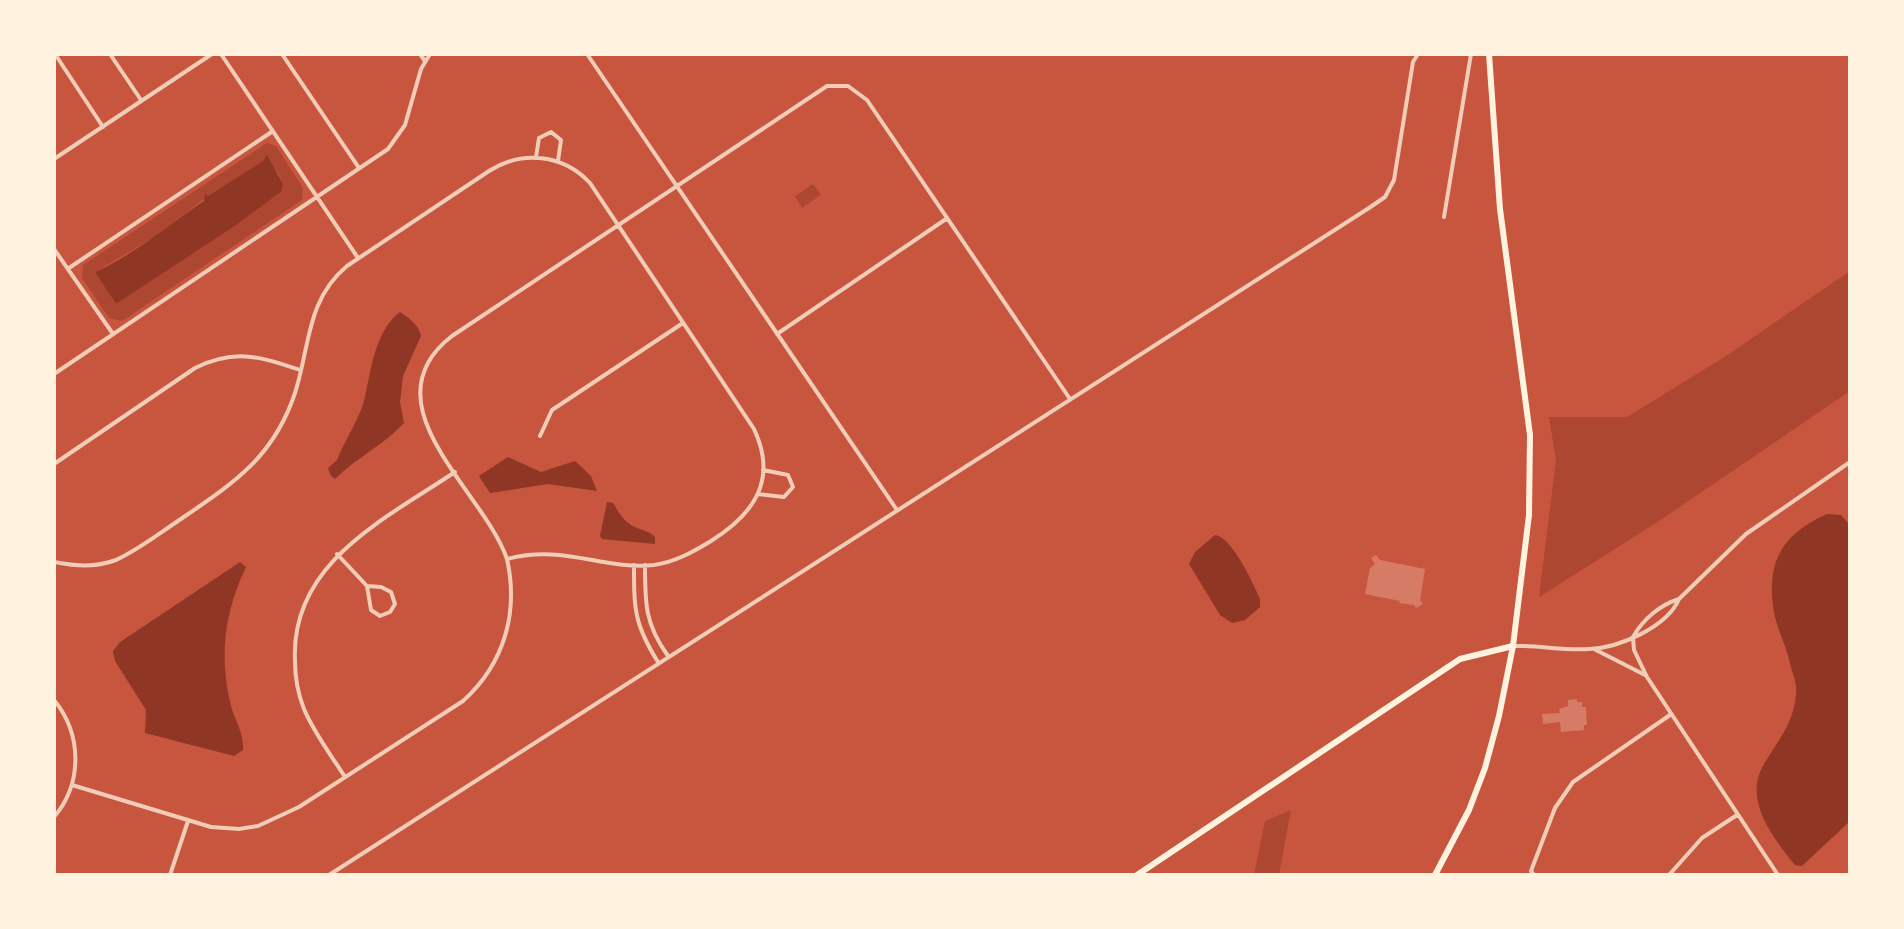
<svg xmlns="http://www.w3.org/2000/svg" width="1904" height="929" font-family="Figtree,sans-serif">
	<style>
		.green { fill: #ae4732; fill-rule: evenodd }
		.water { fill: #8f3625 }
		.building { fill: #d67c66 }
		.lines { fill: none; stroke-linecap: round; stroke-linejoin: round }
		.minor { stroke: #f1ccb7; stroke-width: 4 }
		.primary { stroke: #fff3e0; stroke-width: 6 }
	</style>
	<rect width="100%" height="100%" fill="#c8553d"/>
	<!-- green -->
	<path class="green" d="M 267,143 L 276,146 L 303,188 L 302,200 L 122,321 L 109,318 L 82,278 L 83,265 ZM 263,161 L 269,161 C 276,170 285,179 282,191 L 239,222 L 116,304 L 95,272 L 156,236 L 205,198 Z
		M 813,184 L 821,195 L 802,208 L 795,196 Z
		M 1850,271 L 1850,391 L 1659,521 L 1539,597 L 1556,460 L 1549,417 L 1627,417 L 1726,356 Z
		M 1291,810 L 1279,875 L 1254,875 L 1265,821 Z"/>
	<!-- water -->
	<path class="water" d="M 267,155 L 283,184 L 282,191 L 236,225 L 116,304 L 95,272 C 134,255 168,225 204,201 L 205,193 L 208,196 L 263,161 Z
		M 400,312 C 409,318 419,325 421,336 L 403,376 L 400,402 L 404,423 C 384,445 357,457 335,479 L 331,476 L 328,468 L 337,460 C 345,439 360,419 365,397 C 371,370 375,331 400,312 Z
		M 508,457 L 541,472 L 575,461 L 591,476 L 597,491 L 548,484 L 490,493 L 479,476 Z
		M 607,502 L 613,503 C 620,514 624,523 637,528 C 644,531 649,531 655,537 L 655,544 L 602,539 L 600,536 Z
		M 1827,514 L 1841,515 L 1850,525 L 1850,821 L 1802,866 L 1795,865 C 1774,839 1743,800 1763,766 C 1777,741 1793,726 1796,695 C 1798,684 1791,670 1789,659 C 1784,641 1775,624 1773,606 C 1767,558 1785,533 1827,514 Z
		M 1215,535 C 1232,537 1253,583 1260,599 L 1260,607 L 1245,620 L 1232,623 L 1220,615 L 1189,564 L 1195,552 Z
		M 240,562 L 246,567 C 225,611 219,654 230,702 C 234,720 244,731 243,750 L 234,756 L 145,733 L 146,710 L 115,661 L 113,651 L 120,642 Z"/>
	<!-- building -->
	<path class="building" d="M 1376,555 L 1380,560 L 1425,569 L 1420,600 L 1423,604 L 1416,608 L 1414,605 L 1399,603 L 1400,601 L 1365,594 L 1370,568 L 1375,564 L 1371,558 Z
		M 1577,699 L 1577,702 L 1582,702 L 1582,707 L 1586,707 L 1587,725 L 1584,725 L 1584,730 L 1561,732 L 1560,722 L 1543,724 L 1542,714 L 1560,713 L 1559,709 L 1568,706 L 1568,700 Z"/>
	<g class="lines">
		<!-- minor -->
		<path class="minor" d="M 55,54 L 103,127
			M 110,54 L 141,100
			M 221,54 L 358,258
			M 282,54 L 359,168
			M 420,54 L 425,61
			M 587,54 L 897,510
			M 536,157 L 539,138 L 551,132 L 561,140 L 558,161
			M 54,159 L 212,54
			M 1444,217 L 1471,54
			M 54,249 L 113,334
			M 69,268 L 273,131
			M 777,334 L 946,219
			M 54,374 L 388,149 L 405,125 L 421,69 L 430,54
			M 540,436 L 552,410 L 683,323
			M 54,464 L 195,368 C 236,348 260,357 300,370
			M 758,494 L 784,497 L 793,487 L 788,475 L 763,470
			M 337,554 L 367,586 L 381,587 L 391,592 L 395,604 L 390,612 L 380,616 L 371,610 L 367,586
			M 507,559 C 484,491 364,404 452,336 L 827,86 L 848,86 L 867,100 L 1070,399
			M 54,562 C 76,566 94,568 116,560 C 138,550 157,535 178,521 C 232,484 273,459 295,393 C 310,347 306,300 347,266 L 489,171 C 522,150 563,154 590,183 L 754,429 C 778,480 754,514 711,541 C 693,552 675,562 654,565 C 603,570 563,544 507,559 C 519,613 504,664 463,701 L 299,807 L 258,826 L 239,829 L 211,827 L 72,785
			M 634,565 C 634,609 634,624 658,662
			M 645,565 C 645,604 645,624 668,656
			M 1633,637 L 1634,650 L 1647,677 L 1778,875
			M 1633,637 C 1643,619 1660,605 1679,599
			M 1513,646 C 1538,645 1564,651 1589,649 C 1619,648 1667,627 1679,599 L 1746,534 L 1850,462
			M 1596,650 L 1645,675
			M 54,700 C 82,734 83,783 54,817
			M 345,777 C 331,755 314,733 304,709 C 298,694 295,678 295,661 C 290,563 385,519 455,472
			M 170,875 L 188,821
			M 329,875 L 1369,208 L 1385,197 L 1394,180 L 1413,62 L 1418,54
			M 1534,875 L 1531,871 L 1555,808 L 1573,782 L 1670,715
			M 1669,875 L 1702,838 L 1737,815"/>
		<!-- primary -->
		<path class="primary" d="M 1137,875 L 1460,659 L 1513,646
			M 1435,875 L 1469,810 L 1485,768 L 1499,716 L 1513,646 L 1529,515 L 1530,435 L 1500,209 L 1489,54"/>
	</g>
	<!-- border -->
	<rect width="1904" height="929" fill="none" stroke="#fff3e0" stroke-width="112"/>
</svg>
